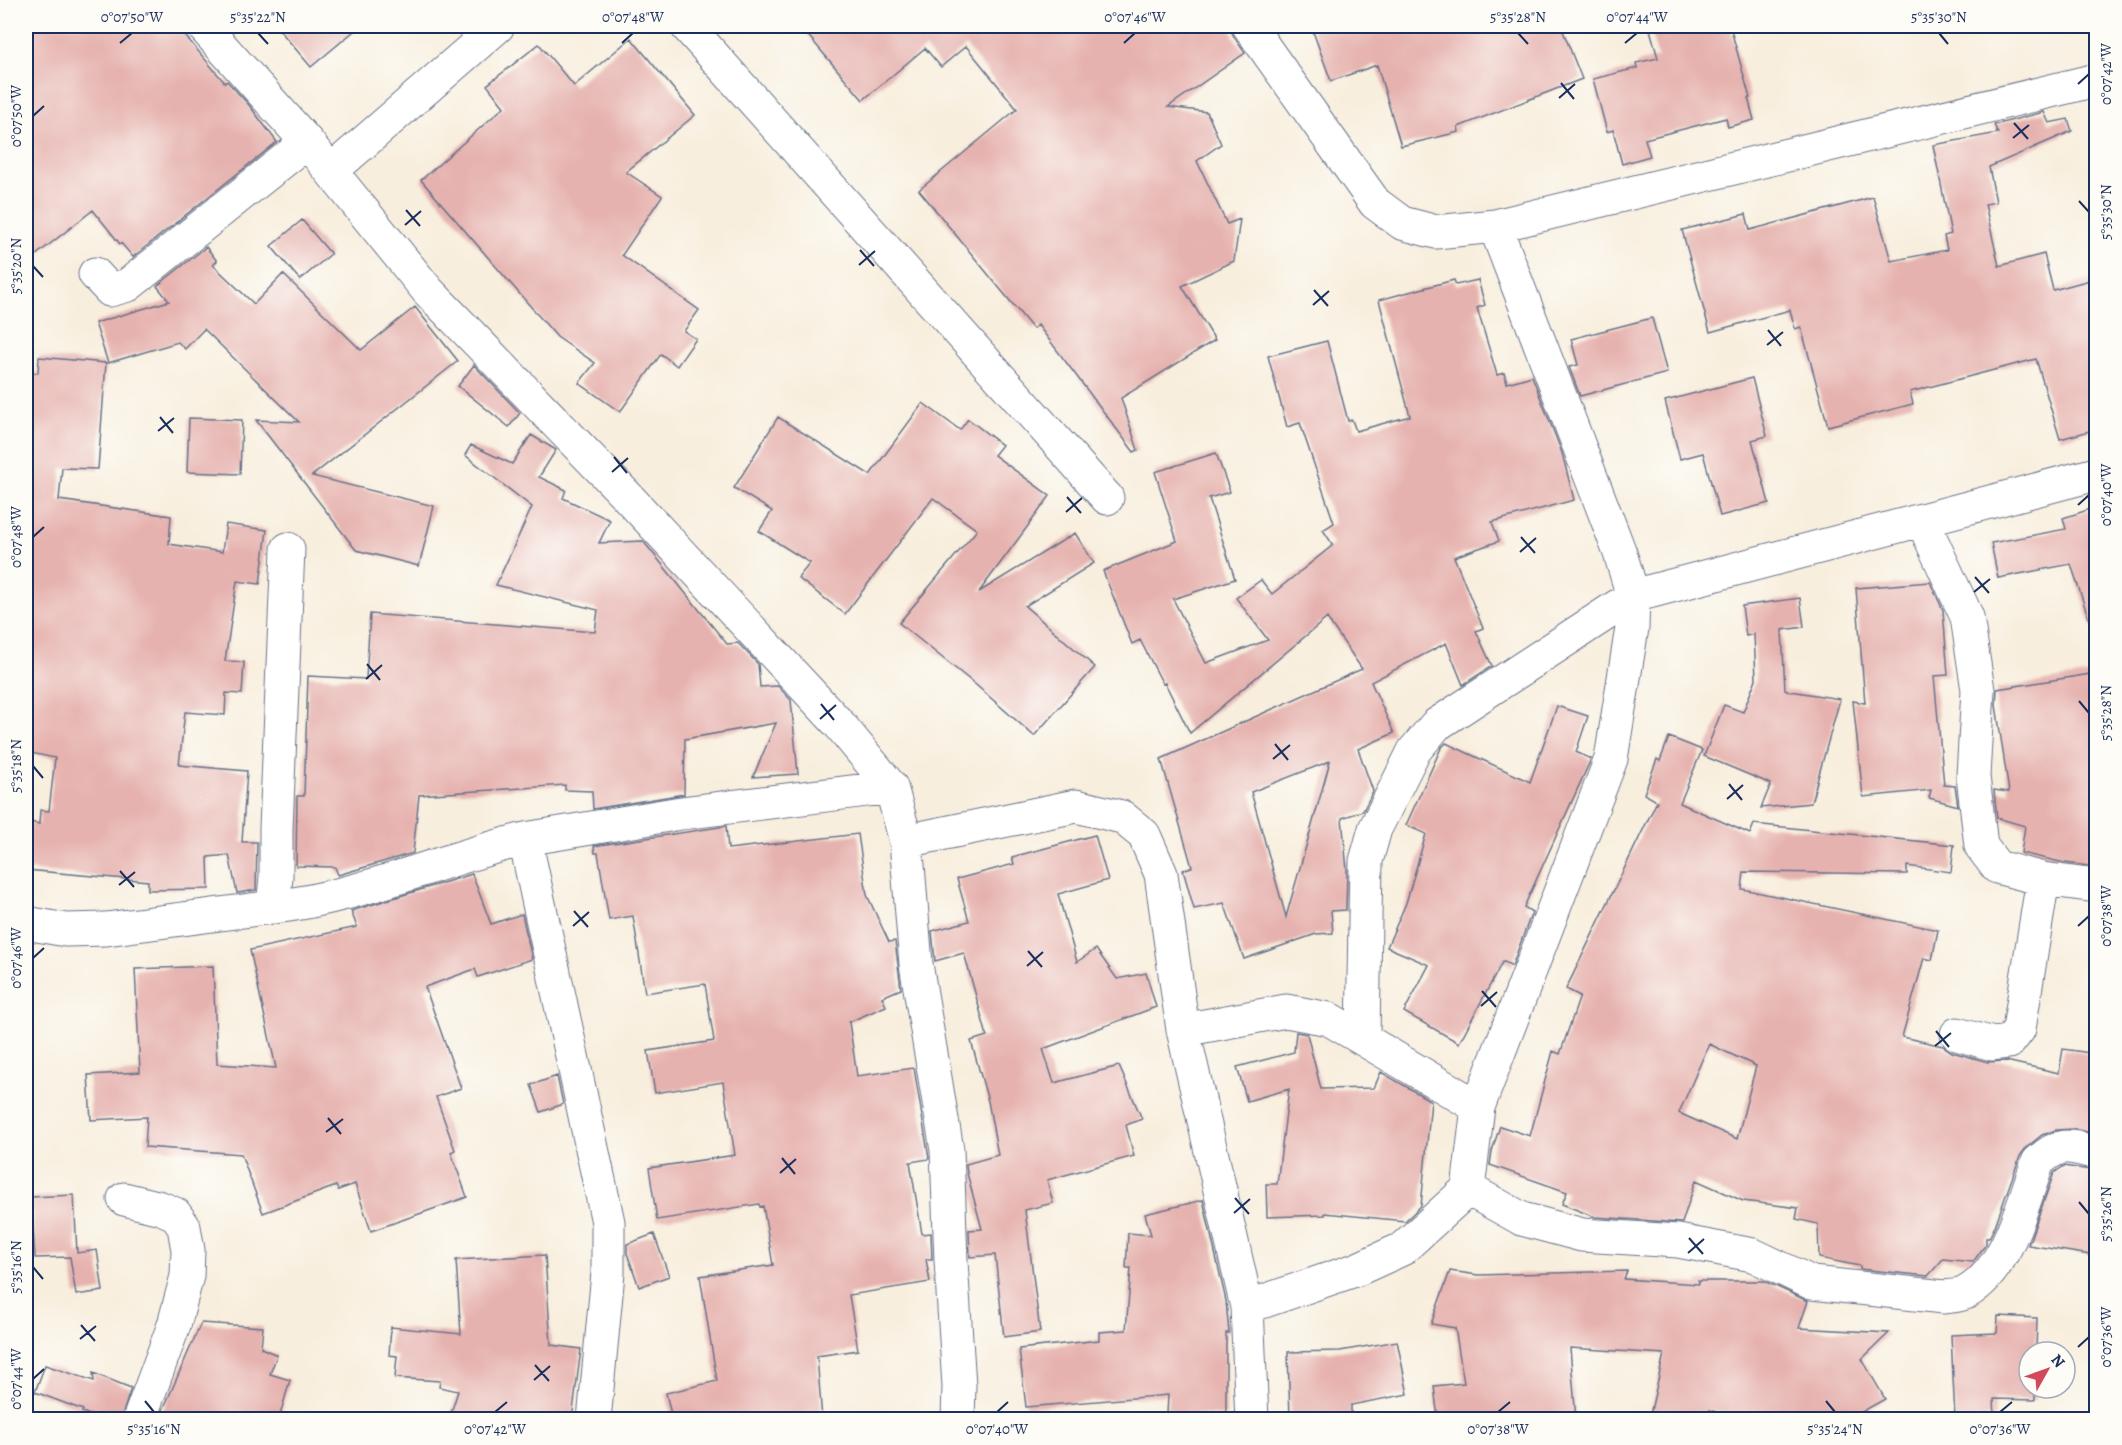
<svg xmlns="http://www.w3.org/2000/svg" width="2122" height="1445" font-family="Alegreya,serif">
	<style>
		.building { fill: #e6b2af; fill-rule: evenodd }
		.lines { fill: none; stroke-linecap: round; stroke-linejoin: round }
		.minor-casing { stroke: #68728a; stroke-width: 35 }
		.minor { stroke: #fff; stroke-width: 33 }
		.ticks { fill: none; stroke: #1b2f5e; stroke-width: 2 }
		.neatline { fill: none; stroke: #1b2f5e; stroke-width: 2 }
		.ticks-label { font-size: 15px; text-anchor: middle; fill: #1b2f5e }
	</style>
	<rect width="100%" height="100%" fill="#fdfcf7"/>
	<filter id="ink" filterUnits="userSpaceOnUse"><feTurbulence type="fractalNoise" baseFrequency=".0167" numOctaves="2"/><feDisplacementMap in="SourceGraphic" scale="12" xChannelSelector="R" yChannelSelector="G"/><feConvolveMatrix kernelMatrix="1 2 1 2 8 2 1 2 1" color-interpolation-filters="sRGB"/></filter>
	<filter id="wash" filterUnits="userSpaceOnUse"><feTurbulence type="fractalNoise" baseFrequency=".008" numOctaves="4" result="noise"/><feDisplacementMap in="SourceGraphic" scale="24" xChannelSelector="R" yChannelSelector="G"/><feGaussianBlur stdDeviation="1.35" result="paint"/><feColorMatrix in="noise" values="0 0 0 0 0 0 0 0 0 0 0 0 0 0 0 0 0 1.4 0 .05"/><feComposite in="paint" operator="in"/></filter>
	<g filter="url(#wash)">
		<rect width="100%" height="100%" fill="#f8eedd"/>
		<g id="blocks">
			<!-- building -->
			<path class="building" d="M 26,26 L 177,26 L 225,83 L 227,81 L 249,105 L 277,142 L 133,257 L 121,243 L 120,244 L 93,210 L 26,263 Z
				M 276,26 L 360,26 L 311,67 Z
				M 800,26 L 1229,26 L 1234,37 L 1245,53 L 1168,107 L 1207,112 L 1221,144 L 1197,161 L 1227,224 L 1240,219 L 1234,261 L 1182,286 L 1215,340 L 1121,398 L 1138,450 L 1134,452 L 1038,325 L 1033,329 L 919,190 L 1017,109 L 966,46 L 941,67 L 925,48 L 863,100 Z
				M 1311,26 L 1561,26 L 1582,79 L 1458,127 L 1459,132 L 1401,146 L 1377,65 L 1331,81 Z
				M 1649,26 L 1730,26 L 1750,98 L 1748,98 L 1754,120 L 1728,127 L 1726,118 L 1645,139 L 1650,156 L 1622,164 L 1613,130 L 1607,132 L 1593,79 L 1637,68 L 1636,63 L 1658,58 Z
				M 631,38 L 695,115 L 626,172 L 662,196 L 622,255 L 699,310 L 684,331 L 696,339 L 677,366 L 661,354 L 620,412 L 579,383 L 595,363 L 557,337 L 421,180 L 504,107 L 487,85 L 539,44 L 574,86 Z
				M 2044,112 L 2049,123 L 2068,119 L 2072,131 L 1989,167 L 1996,202 L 1985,204 L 1999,266 L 2044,254 L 2053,290 L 2097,278 L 2097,429 L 2060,439 L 2036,359 L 1910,392 L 1913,404 L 1828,426 L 1801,327 L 1795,329 L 1790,310 L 1710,332 L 1682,230 L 1746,214 L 1750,230 L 1873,197 L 1891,261 L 1947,250 L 1944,236 L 1951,234 L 1933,145 L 1998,133 L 1994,125 Z
				M 302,220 L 331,254 L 300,280 L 271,246 Z
				M 206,247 L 217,261 L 213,265 L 254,304 L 283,274 L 361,350 L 415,307 L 458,361 L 312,476 L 434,506 L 419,566 L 356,550 L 256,420 L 299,422 L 204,329 L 185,349 L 178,342 L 108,363 L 95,323 L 169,301 L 157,286 Z
				M 1454,280 L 1456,285 L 1478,280 L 1485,305 L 1477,308 L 1497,375 L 1504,373 L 1507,383 L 1532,376 L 1562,453 L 1574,500 L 1492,522 L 1499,541 L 1454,557 L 1483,628 L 1476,631 L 1492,666 L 1463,685 L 1446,643 L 1371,682 L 1394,733 L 1358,749 L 1373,791 L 1363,811 L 1342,818 L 1347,870 L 1346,910 L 1331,911 L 1333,933 L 1316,934 L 1244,959 L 1224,903 L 1194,909 L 1183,870 L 1192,867 L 1161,759 L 1362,669 L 1327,618 L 1190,733 L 1165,683 L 1163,684 L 1140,640 L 1132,644 L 1103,571 L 1177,541 L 1155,472 L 1216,453 L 1230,492 L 1209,498 L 1235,579 L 1173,599 L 1206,663 L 1268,640 L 1236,598 L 1261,580 L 1272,594 L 1333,545 L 1323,530 L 1334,523 L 1300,423 L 1287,427 L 1268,356 L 1327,341 L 1348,421 L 1352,420 L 1356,431 L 1410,416 L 1379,300 ZM 1330,761 L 1324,783 L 1286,917 L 1251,792 Z
				M 1652,318 L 1667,373 L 1580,396 L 1569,367 L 1578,365 L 1571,339 Z
				M 39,357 L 106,363 L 98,469 L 62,468 L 59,500 L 171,516 L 169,544 L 222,552 L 226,524 L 267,530 L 260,584 L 237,581 L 225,661 L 244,662 L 242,694 L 226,693 L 225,715 L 185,712 L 179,765 L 247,771 L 242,842 L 257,842 L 256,890 L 237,893 L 229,855 L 208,857 L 209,889 L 148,890 L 148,881 L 26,870 L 26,821 L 39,824 L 40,810 L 49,811 L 55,758 L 26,752 L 26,388 L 28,388 L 30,372 L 38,373 Z
				M 474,365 L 520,413 L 509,427 L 458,386 Z
				M 1752,378 L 1767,436 L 1752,440 L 1769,503 L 1720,516 L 1703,453 L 1680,459 L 1665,401 Z
				M 923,403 L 960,430 L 968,419 L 1002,445 L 994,455 L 1050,496 L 979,592 L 1075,533 L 1094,563 L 1025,606 L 1095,667 L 1034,736 L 976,685 L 899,623 L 977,530 L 933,498 L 845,614 L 798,578 L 810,563 L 759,531 L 772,511 L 734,488 L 778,417 L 870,475 Z
				M 189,418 L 242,420 L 240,474 L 187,472 Z
				M 531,435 L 556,450 L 539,477 L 566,490 L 563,498 L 610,520 L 599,543 L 643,541 L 727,644 L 738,643 L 758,664 L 760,687 L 778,686 L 791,700 L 798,774 L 753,777 L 776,723 L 685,739 L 684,794 L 593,809 L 592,791 L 565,790 L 565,785 L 419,795 L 413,853 L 338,875 L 335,867 L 296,866 L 297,796 L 304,796 L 308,676 L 366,679 L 370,614 L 595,632 L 598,610 L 496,585 L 532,507 L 465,455 L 471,445 L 512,464 Z
				M 2097,507 L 2097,625 L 2091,626 L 2071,564 L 1998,578 L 1991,543 L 2066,529 L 2063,518 Z
				M 1930,582 L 1943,610 L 1948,675 L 1934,676 L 1944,785 L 1955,786 L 1958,806 L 1929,798 L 1931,790 L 1863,797 L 1853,701 L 1865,703 L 1856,588 Z
				M 1800,598 L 1804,627 L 1782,630 L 1785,690 L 1840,699 L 1811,803 L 1761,808 L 1771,784 L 1704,756 L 1724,705 L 1743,712 L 1756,679 L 1754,634 L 1746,636 L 1742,606 Z
				M 2097,673 L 2097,867 L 2065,863 L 2021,853 L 2025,826 L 1997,818 L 1994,790 L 2009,792 L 1996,705 L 1997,689 Z
				M 1557,706 L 1588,716 L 1576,752 L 1591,759 L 1524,907 L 1532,912 L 1512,966 L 1503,961 L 1459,1043 L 1404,1012 L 1429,965 L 1387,947 L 1406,903 L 1426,834 L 1406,825 L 1441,748 L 1446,743 L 1530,782 Z
				M 1669,737 L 1702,750 L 1680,803 L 1750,834 L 1754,824 L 1954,845 L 1951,872 L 1907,866 L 1907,874 L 1744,872 L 1742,889 L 1938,930 L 1932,960 L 1924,958 L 1902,1037 L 1943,1046 L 1952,1052 L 1988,1062 L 2006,1061 L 2059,1073 L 2063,1049 L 2097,1054 L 2097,1134 L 2073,1129 L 2056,1130 L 2042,1135 L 2026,1148 L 2020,1156 L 1995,1226 L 1989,1238 L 1986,1238 L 1986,1244 L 1973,1262 L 1943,1259 L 1928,1276 L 1860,1269 L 1860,1266 L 1819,1258 L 1818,1224 L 1796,1219 L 1798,1208 L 1743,1201 L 1696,1180 L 1682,1223 L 1595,1217 L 1562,1204 L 1567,1192 L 1490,1165 L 1492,1151 L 1500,1126 L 1530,1136 L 1553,1051 L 1560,1054 L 1580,996 L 1566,989 L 1657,801 L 1644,794 L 1657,759 L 1660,761 ZM 1709,1044 L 1756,1066 L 1737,1139 L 1679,1113 Z
				M 726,826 L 728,849 L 858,834 L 867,895 L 889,942 L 895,941 L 901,989 L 882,997 L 886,1006 L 849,1022 L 857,1076 L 914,1068 L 929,1159 L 910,1162 L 922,1234 L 931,1233 L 932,1259 L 926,1259 L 930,1282 L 849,1295 L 858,1350 L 817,1356 L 822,1419 L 672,1419 L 666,1393 L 717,1381 L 700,1276 L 773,1265 L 763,1206 L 760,1207 L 759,1204 L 657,1220 L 649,1168 L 735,1155 L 723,1082 L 655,1093 L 648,1051 L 714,1041 L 705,984 L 645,993 L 633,916 L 609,920 L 598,853 L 595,853 L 594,846 Z
				M 1095,835 L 1108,880 L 1058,894 L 1077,962 L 1096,949 L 1117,979 L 1146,973 L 1156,1007 L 1043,1049 L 1054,1083 L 1119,1066 L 1142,1119 L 1126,1125 L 1134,1156 L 1047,1180 L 1053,1203 L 1025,1210 L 1040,1332 L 1004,1337 L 995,1255 L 970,1257 L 969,1230 L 982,1229 L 967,1173 L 966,1164 L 998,1155 L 988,1101 L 971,1041 L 987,1036 L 964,953 L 935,961 L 932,931 L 969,921 L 957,879 L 1014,864 L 1012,857 Z
				M 472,874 L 491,924 L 522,914 L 532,959 L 478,977 L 475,969 L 425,987 L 461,1088 L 436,1097 L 455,1150 L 451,1152 L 467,1197 L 371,1231 L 355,1184 L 338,1190 L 336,1186 L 263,1213 L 241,1154 L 145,1147 L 147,1117 L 91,1120 L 88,1075 L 140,1072 L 135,969 L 213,966 L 217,1064 L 276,1068 L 250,950 L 357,927 L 351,911 Z
				M 1296,1032 L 1307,1034 L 1321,1089 L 1374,1088 L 1381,1072 L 1431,1101 L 1421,1206 L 1405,1221 L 1325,1213 L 1325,1215 L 1267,1217 L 1266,1184 L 1277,1184 L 1289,1089 L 1247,1101 L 1237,1067 L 1294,1052 Z
				M 557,1076 L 563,1104 L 541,1112 L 531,1085 Z
				M 2064,1166 L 2097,1171 L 2097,1256 L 2028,1245 L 2054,1173 Z
				M 74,1195 L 77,1253 L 97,1250 L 103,1291 L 76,1295 L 70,1257 L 35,1258 L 31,1197 Z
				M 1203,1200 L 1226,1301 L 1229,1333 L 1226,1333 L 1226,1416 L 1167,1414 L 1168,1395 L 1026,1407 L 1019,1349 L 1099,1340 L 1099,1332 L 1126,1330 L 1131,1268 L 1126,1268 L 1128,1233 L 1151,1235 L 1145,1214 Z
				M 654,1234 L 669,1276 L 639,1287 L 627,1253 L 627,1244 Z
				M 545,1255 L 551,1345 L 581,1349 L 572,1419 L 449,1419 L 458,1391 L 439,1387 L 440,1381 L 395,1378 L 397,1356 L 389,1355 L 391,1327 L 461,1334 L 456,1260 Z
				M 1450,1271 L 1478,1275 L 1627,1271 L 1624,1279 L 1698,1284 L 1698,1281 L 1764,1281 L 1808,1301 L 1799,1328 L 1889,1333 L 1862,1359 L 1885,1399 L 1849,1419 L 1739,1419 L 1710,1410 L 1707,1419 L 1649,1419 L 1664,1354 L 1570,1348 L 1576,1419 L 1438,1419 L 1434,1386 L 1464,1383 L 1455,1328 L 1431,1324 Z
				M 1998,1316 L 2037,1318 L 2036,1352 L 2029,1352 L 2029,1388 L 2035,1388 L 2035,1400 L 1994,1399 L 1995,1417 L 1955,1419 L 1951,1335 L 1997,1333 Z
				M 201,1323 L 263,1327 L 261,1348 L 277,1355 L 270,1374 L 290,1380 L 279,1419 L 159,1419 Z
				M 1397,1341 L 1408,1394 L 1351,1405 L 1351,1419 L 1290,1419 L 1288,1352 L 1340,1351 Z
				M 45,1365 L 94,1381 L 93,1373 L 131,1388 L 121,1419 L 101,1419 L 82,1412 L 83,1410 L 35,1392 Z"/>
		</g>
	</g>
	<g filter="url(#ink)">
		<use href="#blocks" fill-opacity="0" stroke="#68728a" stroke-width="1.5"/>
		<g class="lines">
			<defs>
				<path id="minor" d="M 203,26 L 307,142 L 428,291 L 626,495 L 840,725 L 891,787 L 906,841 L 1076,806 L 1122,817 L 1144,835 L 1161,874 L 1183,1030 L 1247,1307 L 1252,1420
					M 687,26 L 1107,498
					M 1249,26 L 1375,203 L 1402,223 L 1436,232 L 1495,226 L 2096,80
					M 331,171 L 498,26
					M 95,274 L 110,290 L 128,285 L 307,142
					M 1922,520 L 1967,617 L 1978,690 L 1973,776 L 1981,846 L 1997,867 L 2043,879 L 2096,886
					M 288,549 L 276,828 L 276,877 L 273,907 C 357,898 442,859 525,839 L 608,1222 L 608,1273 L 594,1420
					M 525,839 L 681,813 L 891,787
					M 906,841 L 916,964 L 947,1150 L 951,1261 L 959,1386 L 958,1420
					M 26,923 L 66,930 L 106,929 L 273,907
					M 1183,1030 L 1286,1011 L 1329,1019 L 1478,1107
					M 1957,1034 L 1993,1044 L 2009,1042 L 2019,1029 L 2043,879
					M 1363,1038 L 1366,861 L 1375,829 L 1414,751 L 1436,725 L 1633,596 L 2096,474
					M 1468,1189 L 1478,1107 L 1611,759 L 1632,628 L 1633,596 L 1620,553 L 1495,226
					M 124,1199 L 161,1208 L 175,1214 L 184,1227 L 188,1250 L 187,1276 L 174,1325 L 139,1420
					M 1247,1307 L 1358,1269 L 1402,1249 L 1468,1189 L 1522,1219 L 1582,1235 L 1678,1241 L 1753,1255 L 1812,1283 L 1944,1297 C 1951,1296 1961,1296 1967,1292 C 2008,1268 2022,1205 2038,1162 C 2060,1141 2070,1146 2096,1153"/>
			</defs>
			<!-- minor casing -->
			<use href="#minor" class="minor-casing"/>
			<!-- minor -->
			<use href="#minor" class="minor"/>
		</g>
	</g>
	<!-- ticks -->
	<path class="ticks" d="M 258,33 L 268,44M 1518,33 L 1528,44M 1939,33 L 1948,44M 120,43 L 132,33M 622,43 L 633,33M 1124,43 L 1135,33M 1625,43 L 1637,33M 1561,83 L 1574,99M 2078,84 L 2089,74M 1559,98 L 1575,84M 33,116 L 44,106M 2014,123 L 2028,139M 2013,138 L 2029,125M 2079,201 L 2089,212M 406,210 L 420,226M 405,225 L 421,211M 860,250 L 874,266M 859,265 L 875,251M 33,266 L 43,277M 1314,290 L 1328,306M 1313,305 L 1329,291M 1768,330 L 1781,346M 1767,345 L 1783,332M 160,417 L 173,433M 158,431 L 174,418M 614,457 L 627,473M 612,472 L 628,458M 1067,497 L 1081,513M 2078,505 L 2089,495M 1066,512 L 1082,498M 33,537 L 44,527M 1521,537 L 1535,553M 1520,552 L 1536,538M 1975,577 L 1989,593M 1974,592 L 1990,579M 367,664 L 380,680M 366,679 L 382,665M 2079,701 L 2089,713M 821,704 L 834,720M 820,719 L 836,705M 1275,744 L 1288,760M 1273,759 L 1290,745M 33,766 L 43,778M 1729,784 L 1742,800M 1727,799 L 1743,785M 120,871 L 134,887M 119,885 L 135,872M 574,911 L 588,927M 573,926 L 589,912M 2078,926 L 2089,916M 1028,951 L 1042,967M 33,958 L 44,948M 1027,966 L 1043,952M 1482,991 L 1496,1007M 1481,1006 L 1497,992M 1936,1031 L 1949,1047M 1935,1046 L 1951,1033M 328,1118 L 341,1134M 326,1132 L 343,1119M 782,1158 L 795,1174M 780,1173 L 796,1159M 1235,1198 L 1249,1214M 2079,1202 L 2089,1214M 1234,1213 L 1250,1199M 1689,1238 L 1703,1254M 1688,1253 L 1704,1239M 33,1267 L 43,1279M 81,1325 L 95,1341M 80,1339 L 96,1326M 2078,1347 L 2089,1337M 535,1365 L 549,1381M 33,1379 L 44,1369M 534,1380 L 550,1366M 145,1401 L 154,1412M 1826,1401 L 1835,1412M 495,1412 L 507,1402M 997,1412 L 1008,1402M 1498,1412 L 1510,1402M 2000,1412 L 2012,1402"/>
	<!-- margin -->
	<rect width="2122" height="1445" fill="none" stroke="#fdfcf7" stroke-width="66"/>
	<!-- north arrow -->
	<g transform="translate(2047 1370) rotate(50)"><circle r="28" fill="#fdfcf7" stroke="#a3aaba" stroke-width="1.5"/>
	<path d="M0-4.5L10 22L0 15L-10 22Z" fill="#d1495b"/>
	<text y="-9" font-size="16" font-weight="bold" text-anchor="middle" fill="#1b2f5e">N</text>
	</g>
	<rect x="33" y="33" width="2056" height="1379" class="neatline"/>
	<g class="ticks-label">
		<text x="132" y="22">0°07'50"W</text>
		<text x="258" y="22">5°35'22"N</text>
		<text x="633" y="22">0°07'48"W</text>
		<text x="1135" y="22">0°07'46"W</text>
		<text x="1518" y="22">5°35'28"N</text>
		<text x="1637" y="22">0°07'44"W</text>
		<text x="1939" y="22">5°35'30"N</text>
		<text transform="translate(2106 74) rotate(-90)" y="5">0°07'42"W</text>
		<text transform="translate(16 116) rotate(-90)" y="5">0°07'50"W</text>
		<text transform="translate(2106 212) rotate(-90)" y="5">5°35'30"N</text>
		<text transform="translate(16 266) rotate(-90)" y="5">5°35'20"N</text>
		<text transform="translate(2106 495) rotate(-90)" y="5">0°07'40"W</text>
		<text transform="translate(16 537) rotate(-90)" y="5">0°07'48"W</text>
		<text transform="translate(2106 713) rotate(-90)" y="5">5°35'28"N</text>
		<text transform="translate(16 766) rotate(-90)" y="5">5°35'18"N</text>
		<text transform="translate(2106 916) rotate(-90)" y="5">0°07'38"W</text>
		<text transform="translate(16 958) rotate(-90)" y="5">0°07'46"W</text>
		<text transform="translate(2106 1214) rotate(-90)" y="5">5°35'26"N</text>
		<text transform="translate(16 1267) rotate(-90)" y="5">5°35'16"N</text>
		<text transform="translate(2106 1337) rotate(-90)" y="5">0°07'36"W</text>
		<text transform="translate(16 1379) rotate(-90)" y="5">0°07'44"W</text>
		<text x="154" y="1434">5°35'16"N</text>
		<text x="495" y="1434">0°07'42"W</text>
		<text x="997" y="1434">0°07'40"W</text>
		<text x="1498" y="1434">0°07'38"W</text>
		<text x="1835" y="1434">5°35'24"N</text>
		<text x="2000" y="1434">0°07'36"W</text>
	</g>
</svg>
